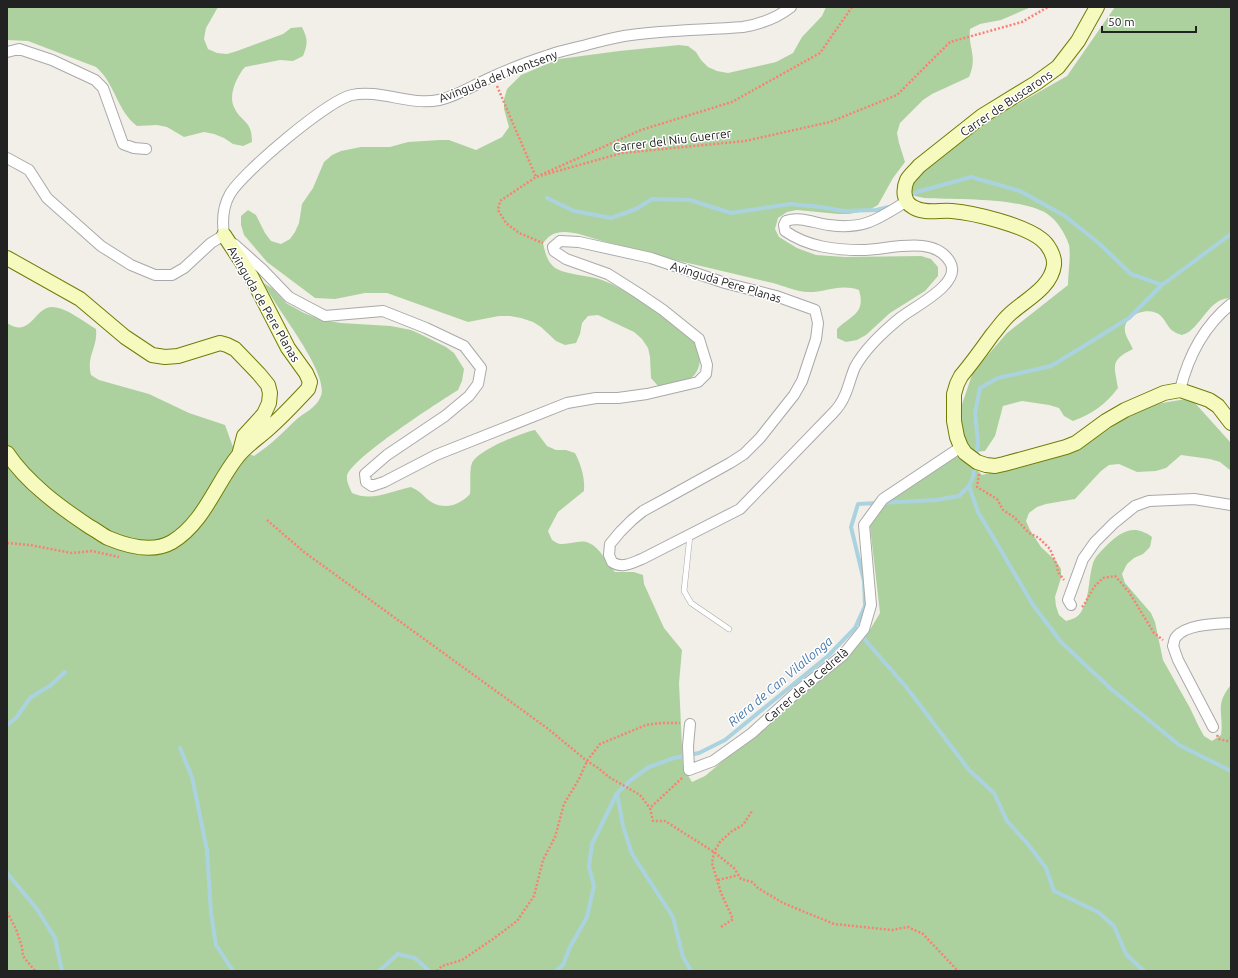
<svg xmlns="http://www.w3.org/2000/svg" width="1238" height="978" font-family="Ubuntu,sans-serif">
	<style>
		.forest { fill: #add19e }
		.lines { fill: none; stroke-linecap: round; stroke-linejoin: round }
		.stream { stroke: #aad3df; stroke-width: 4 }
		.lane-casing { stroke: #a9a9a9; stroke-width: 6 }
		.street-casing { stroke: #a9a9a9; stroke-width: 12 }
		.secondary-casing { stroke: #707d05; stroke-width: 16 }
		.path { stroke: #fa8072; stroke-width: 2.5; stroke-dasharray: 2 2; stroke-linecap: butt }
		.lane { stroke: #fff; stroke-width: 5 }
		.street { stroke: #fff; stroke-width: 10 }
		.secondary { stroke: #f7fabf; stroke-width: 14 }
		.labels { text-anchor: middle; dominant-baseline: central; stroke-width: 3; stroke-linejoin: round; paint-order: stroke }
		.street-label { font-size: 12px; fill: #222; stroke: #fff }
		.water-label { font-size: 13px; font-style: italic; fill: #4a7aab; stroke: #fff }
	</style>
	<rect width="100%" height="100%" fill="#f2efe9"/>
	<!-- forest -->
	<path class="forest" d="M 7,7 L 218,7 L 206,28 L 204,39 L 208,49 L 217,53 L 227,54 L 237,51 L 283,34 L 291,28 L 302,27 C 308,39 308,44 303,56 L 293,61 L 280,60 L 245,67 C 237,76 228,95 234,107 C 241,123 252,119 252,142 L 243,146 L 233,144 L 224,138 L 214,134 L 204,132 L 184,137 L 167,127 L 157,125 L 137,126 C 117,111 115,83 96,67 L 28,41 L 7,40 Z
		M 826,7 L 1031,7 L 1001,20 L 980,24 L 970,29 C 968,49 978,56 969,77 L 932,94 L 923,100 L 900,123 L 897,133 L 899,143 L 905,162 L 893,178 L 878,205 L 869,210 L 849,214 L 838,214 L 797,210 L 787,212 L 778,218 L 775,229 L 779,237 L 797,248 L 816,255 L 845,257 L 921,256 L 931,259 L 938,267 L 938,276 L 925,291 L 890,313 L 866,335 L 857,340 L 846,342 L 837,338 L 837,329 C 851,315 866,314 859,290 C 837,282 821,296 799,291 C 787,288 776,283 764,281 C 702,266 640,253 579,234 C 570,232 558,230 550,236 C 548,237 545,241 543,243 C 545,253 548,264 557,269 C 568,275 588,275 602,280 C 628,290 652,308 674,326 C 680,331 690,336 695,343 C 703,355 701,371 690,379 C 681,385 668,387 658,386 L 651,378 L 650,357 L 648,348 L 642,339 L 634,332 L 598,315 L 588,316 L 582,323 L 580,334 L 576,343 L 565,345 L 556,341 L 541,327 L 533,322 L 521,318 L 510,316 L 499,316 L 468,322 L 387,293 L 365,293 L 335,299 L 315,298 L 267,262 L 244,235 L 241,225 L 241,216 L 248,210 L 256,215 L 265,233 L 271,241 L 281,244 L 290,239 L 295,232 L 299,223 L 302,204 L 313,188 L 324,162 L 332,155 L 341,151 L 361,147 L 390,147 L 408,142 L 440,140 L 449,140 L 476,150 L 502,137 L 509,127 L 504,109 L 504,99 L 507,89 L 521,75 L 559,59 L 619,51 L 679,45 L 688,46 L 696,52 L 701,60 L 708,67 L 717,71 L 728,73 L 776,62 L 793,53 L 802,37 L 822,16 Z
		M 1115,7 L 1231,7 L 1231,298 C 1211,298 1204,320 1190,331 C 1188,333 1184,334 1182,335 C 1179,334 1175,333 1173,331 C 1168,328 1166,321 1161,316 C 1153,308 1138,311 1130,318 C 1119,329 1128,338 1133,349 C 1110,360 1114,365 1118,388 C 1106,404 1092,414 1073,421 L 1064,416 L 1059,408 L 1049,405 L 1022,401 L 1003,406 L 995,436 L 985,451 L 974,452 L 966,447 L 964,438 L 960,410 L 973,372 L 1007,333 L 1068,285 C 1068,275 1071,254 1069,245 C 1065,233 1057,220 1046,213 C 1017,197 958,200 924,198 L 915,196 L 909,188 L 911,179 L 984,123 L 1067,76 Z
		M 264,283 L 273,289 L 286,303 L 304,313 L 322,320 L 341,323 L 391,326 L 411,330 L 420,334 L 446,347 L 454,353 L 464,369 L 462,381 L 458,390 C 439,402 350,459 347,476 C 346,481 350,488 352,493 C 372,502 391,491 411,487 C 419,491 420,492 426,498 C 440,511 458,507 470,494 C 471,486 469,470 472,463 C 478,450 521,433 535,430 L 547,446 L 556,450 L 566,450 L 575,453 C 581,465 585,477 584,491 L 558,512 L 548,531 L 552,540 C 554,541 558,544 560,544 C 570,545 580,539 589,543 C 601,548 606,563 615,572 L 634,572 L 643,575 L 644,584 L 664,628 L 682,650 L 679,683 L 683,767 L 692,782 L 705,776 L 778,715 L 868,633 L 880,613 L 870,526 L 885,503 L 954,455 L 974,467 L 982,475 L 1029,464 L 1087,444 L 1122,420 L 1156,404 L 1186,399 L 1195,403 L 1231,443 L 1231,471 L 1220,462 L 1210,459 L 1181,455 L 1166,468 L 1156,471 L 1137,472 L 1119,464 L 1109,465 L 1101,471 L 1075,499 L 1046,504 L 1037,507 L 1029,513 L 1026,521 L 1030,530 L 1041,547 L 1056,561 L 1061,569 L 1061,578 L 1055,597 L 1056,606 L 1059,615 L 1066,621 C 1073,619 1077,618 1081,612 C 1090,598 1088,579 1093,563 C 1095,557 1101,551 1106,546 C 1120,532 1134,523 1152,537 L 1150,547 L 1143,554 L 1134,558 L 1127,564 L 1122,574 L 1125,583 L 1151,613 L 1155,622 L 1163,660 L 1190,708 L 1199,727 L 1204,736 L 1212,741 L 1221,735 C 1224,713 1214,705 1231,685 L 1231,971 L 7,971 L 7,323 C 31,339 34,307 52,307 C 66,307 84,322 96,329 C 98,348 86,355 91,375 L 99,380 L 149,394 L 189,413 L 225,425 L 233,447 L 254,456 C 262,450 271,444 278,437 C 285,431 291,424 298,418 C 306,412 316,407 320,398 C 333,376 274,307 264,283 Z"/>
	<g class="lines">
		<!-- stream -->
		<path class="stream" d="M 911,195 L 917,192 L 971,177 L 1020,191 L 1065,216 L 1101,245 L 1131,274 L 1162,285
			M 547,198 L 574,211 L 611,218 L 636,209 L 652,199 L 690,200 L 731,213 L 790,204 L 821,207 L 844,211 L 876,210 L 889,207
			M 969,486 L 978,512 L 993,537 L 1033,605 L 1061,642 L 1110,688 L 1179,745 L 1231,771
			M 860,634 L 907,688 L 969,770 L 994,793 L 1007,821 L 1027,843 L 1046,868 L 1054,891 L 1098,912 L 1114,926 L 1126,954 L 1144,971
			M 7,725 L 16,718 L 30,698 L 51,685 L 65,672
			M 180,748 L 192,777 L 207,850 L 211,913 L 216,945 L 233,971
			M 617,793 L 623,826 L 632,854 L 673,917 L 683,957 L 691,971
			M 7,873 L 37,909 L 55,938 L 62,971
			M 379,971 L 398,954 L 415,958 L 429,971
			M 556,971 L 563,965 L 570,947 L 587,917 L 594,886 L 589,867 L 592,844 L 617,793 L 632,779 L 649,767 L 674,758 L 699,753 L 725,740 L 828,656 L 855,628 L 865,606 L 864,581 L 851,527 L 858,504 L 936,500 L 959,496 L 969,486 L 973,477 L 978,443 L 975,413 L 980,388 L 998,378 L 1051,366 L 1084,346 L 1129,318 L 1162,285 L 1231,234"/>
		<defs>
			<path id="lane" d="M 690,535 L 684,591 L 691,603 L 729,629"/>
			<path id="street" d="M 7,52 L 19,49 L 52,60 L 95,80 L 103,88 L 123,144 L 134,148 L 146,149
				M 7,158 L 29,170 L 47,198 L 101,246 L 131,265 L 155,275 L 172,275 L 184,268 L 211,243 L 224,235
				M 224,235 C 222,221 223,206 230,194 C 243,172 328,100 352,95 C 380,89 410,106 439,100 C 458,96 475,84 492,77 C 509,69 528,62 546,56 C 556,52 567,50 578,47 C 595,43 613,37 631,35 C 668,30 706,30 743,27 C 761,24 777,18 791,7
				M 234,244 L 262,269 L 289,297 L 325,316 L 383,311 L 426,328 L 464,346 L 481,368 L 478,384 L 469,396 L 445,416 L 387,455 L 365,474 L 366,482 L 372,486 L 384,482 L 436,455 L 567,403 L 596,398 L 618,398 L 647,394 L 698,382 L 706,374 L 707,365 L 699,339 L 663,310 L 638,293 L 608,274 L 566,259 L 554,251 L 553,247 L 560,241 L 579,242 L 651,258 L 725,283 L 776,296 L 815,310 L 818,323 L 816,339 L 802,381 L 794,395 L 760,438 L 744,454 L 730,463 L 665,499 L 643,511 L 632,520 L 620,532 L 610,544 L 609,555 L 612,562 C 622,569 631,563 642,559 L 740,509 L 833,413 C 838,408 842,402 845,395 C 849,386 851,376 855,367 C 865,349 884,331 900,318 C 913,307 963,284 950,262 C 934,234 888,250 862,250 C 835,250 808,247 785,231 L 784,225 L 786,221 C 800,216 814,223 829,225 C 864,230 878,219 907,201
				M 1180,390 C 1188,357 1204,326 1231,304
				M 1071,605 L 1068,600 L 1083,559 L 1095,542 L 1114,523 L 1135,506 L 1149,501 L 1194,499 L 1231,505
				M 690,724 L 688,746 L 689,770 L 713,761 L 752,733 L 798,691 L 843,655 L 864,629 L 871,605 L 864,525 L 883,499 L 961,447
				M 1213,727 L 1178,660 L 1173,646 C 1174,644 1174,639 1176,637 C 1186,624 1216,624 1231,623"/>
			<path id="secondary" d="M 1097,7 L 1078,41 L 1058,67 L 1036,83 L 982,116 L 919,166 C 915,171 910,175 907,180 C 903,189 903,202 913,207 C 924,214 939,210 952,211 C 975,213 1023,225 1041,239 C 1048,244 1055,256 1054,265 C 1051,288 1025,300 1010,314 C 1003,320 998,328 992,335 C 982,349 972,363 961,376 L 957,384 L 954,394 L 954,421 L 957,437 L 961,447 L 965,453 L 977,462 L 986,465 L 995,466 L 1004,464 L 1066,447 L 1076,443 L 1106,421 L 1125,410 L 1164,393 L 1180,390 L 1209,400 L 1218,406 L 1231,423
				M 7,258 L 80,299 L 125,337 L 152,355 L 165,357 L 178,356 L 220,343 L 227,345 L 235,349 L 259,374 L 268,385 L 270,393 L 269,403 L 264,414 L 244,436 L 239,455
				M 7,453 C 27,483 60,507 90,527 C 96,530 102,535 108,538 C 127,546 153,553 172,542 C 204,523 216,483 238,456 C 246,446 258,438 267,430 C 282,417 295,403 308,389 L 310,382 L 306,373 L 288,348 L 251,276 L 224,235"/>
		</defs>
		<!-- lane casing -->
		<use href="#lane" class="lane-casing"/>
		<!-- street casing -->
		<use href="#street" class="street-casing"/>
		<!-- secondary casing -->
		<use href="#secondary" class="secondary-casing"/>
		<!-- path -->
		<path class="path" d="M 852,7 L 820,53 L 732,102 L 641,130 L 536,177 L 622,153 L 745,141 L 830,122 L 897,95 L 950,42 L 1022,22 L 1048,7
			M 497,86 L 536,177 L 500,201 L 498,210 L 506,223 L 519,233 L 543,243
			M 979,474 L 977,487 L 997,499 L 1003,510 L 1014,517 L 1029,533 L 1039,538 L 1050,549 L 1057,566 L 1058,572 L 1064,580
			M 267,520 L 304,552 L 547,728 L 587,761 L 598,768 L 609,777 L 640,795 L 650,808
			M 7,543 L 30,545 L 72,553 L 92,551 L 119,557
			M 1082,607 L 1084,605 L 1094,587 L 1103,578 L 1115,576 L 1129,592 L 1154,633 L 1163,640
			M 1217,735 L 1219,739 L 1227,741 L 1231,738
			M 682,778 L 650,808 L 653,821 L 665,821 L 714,852 L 734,868 L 741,879 L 752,882 L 758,888 L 783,903 L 834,924 L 892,930 L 908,927 L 923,934 L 958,971
			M 718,880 L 739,875
			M 7,912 L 16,929 L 22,947 L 23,956 L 35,971
			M 721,927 L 733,919 L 721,893 L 712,863 L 714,852 L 720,842 L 732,831 L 743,825 L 752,811
			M 437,971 L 442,966 L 462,960 L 493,939 L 517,921 L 534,896 L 543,860 L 555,837 L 564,804 L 579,779 L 587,761 L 600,744 L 646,725 L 661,723 L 680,723"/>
		<!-- lane -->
		<use href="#lane" class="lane"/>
		<!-- street -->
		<use href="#street" class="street"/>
		<!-- secondary -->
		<use href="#secondary" class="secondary"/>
	</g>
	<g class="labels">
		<!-- street labels -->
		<g class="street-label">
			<text transform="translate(498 76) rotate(-21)">Avinguda del Montseny</text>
			<text transform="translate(1006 103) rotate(-34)">Carrer de Buscarons</text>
			<text transform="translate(672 140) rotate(-7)">Carrer del Niu Guerrer</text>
			<text transform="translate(726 282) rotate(17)">Avinguda Pere Planas</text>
			<text transform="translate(264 304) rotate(60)">Avinguda de Pere Planas</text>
			<text transform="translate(806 685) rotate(-41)">Carrer de la Cedrelà</text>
		</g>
		<!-- water labels -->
		<g class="water-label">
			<text transform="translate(780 681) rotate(-40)">Riera de Can Vilallonga</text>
		</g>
	</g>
	<!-- border -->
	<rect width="1238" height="978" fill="none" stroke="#222222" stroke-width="16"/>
	<!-- scale -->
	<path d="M1102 26v6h94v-6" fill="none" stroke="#222222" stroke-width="2"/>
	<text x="1108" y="26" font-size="12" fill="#222222" stroke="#ffffff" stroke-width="3" paint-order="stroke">50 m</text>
</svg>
